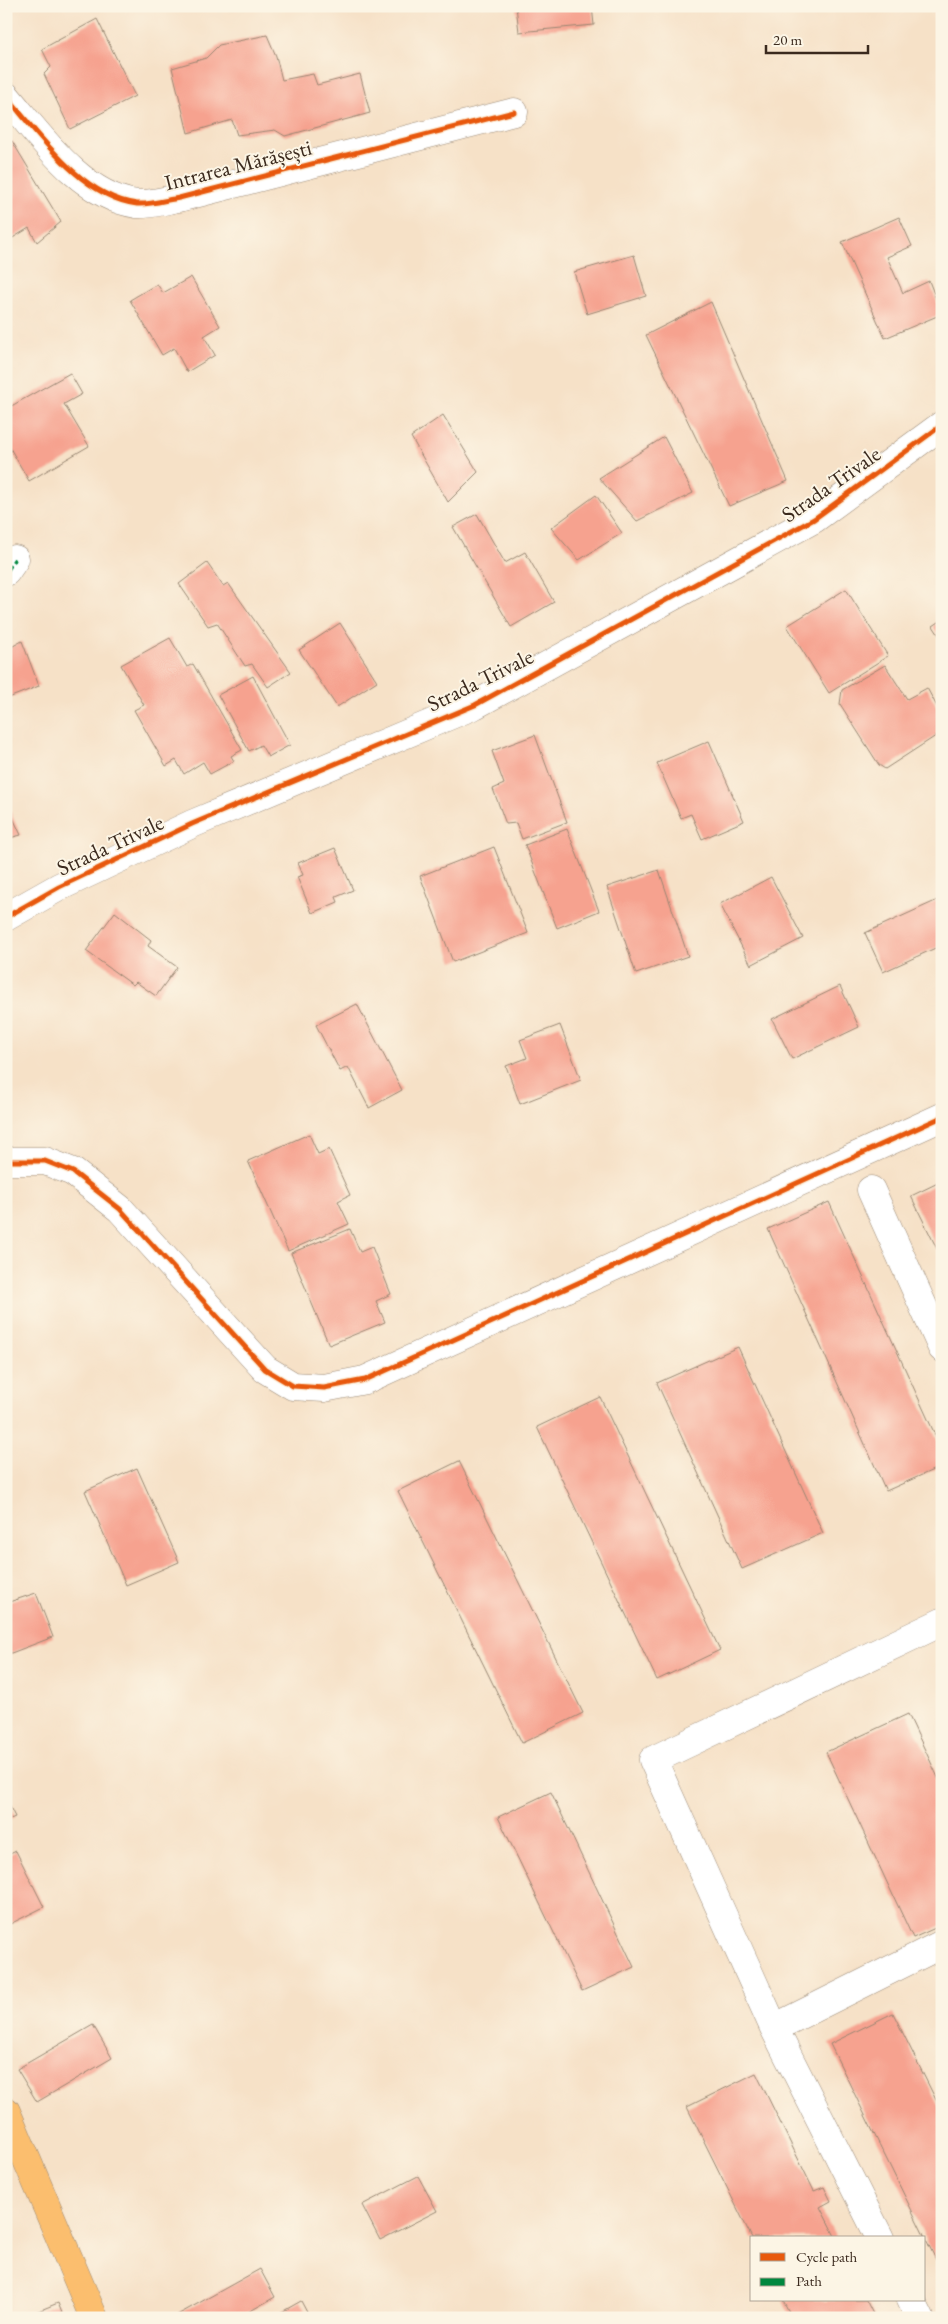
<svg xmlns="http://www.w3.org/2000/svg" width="948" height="2324" font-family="'EB Garamond',serif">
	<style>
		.building { fill: #f6a28f }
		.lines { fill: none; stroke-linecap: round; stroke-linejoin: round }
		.minor-casing { stroke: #988672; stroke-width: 29 }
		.major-casing { stroke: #988672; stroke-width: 29 }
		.minor { stroke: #fff; stroke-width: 28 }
		.major { stroke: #fbbe6e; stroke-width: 28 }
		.quiet { stroke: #00873e; stroke-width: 4; stroke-dasharray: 8 4; stroke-linecap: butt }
		.cycleway-casing { stroke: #fcf5e5; stroke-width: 8 }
		.cycleway { stroke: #e8590c; stroke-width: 5 }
		.labels { text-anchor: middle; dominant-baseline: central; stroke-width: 4; stroke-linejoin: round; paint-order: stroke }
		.street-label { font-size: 22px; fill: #3b2a1e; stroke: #fcf5e5 }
	</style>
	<rect width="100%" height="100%" fill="#fcf5e5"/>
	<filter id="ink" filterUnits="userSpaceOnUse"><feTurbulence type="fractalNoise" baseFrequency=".02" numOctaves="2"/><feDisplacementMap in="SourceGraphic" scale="10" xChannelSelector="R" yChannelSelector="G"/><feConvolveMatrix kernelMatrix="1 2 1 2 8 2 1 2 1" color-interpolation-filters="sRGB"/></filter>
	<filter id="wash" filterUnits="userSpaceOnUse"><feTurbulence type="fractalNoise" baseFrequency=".0096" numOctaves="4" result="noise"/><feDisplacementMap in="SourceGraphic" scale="20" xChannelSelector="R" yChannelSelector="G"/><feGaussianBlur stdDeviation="1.12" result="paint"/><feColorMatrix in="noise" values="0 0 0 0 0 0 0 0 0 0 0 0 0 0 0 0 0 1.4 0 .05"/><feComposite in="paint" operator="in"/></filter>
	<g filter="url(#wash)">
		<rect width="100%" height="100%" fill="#f6e1c7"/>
		<g id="blocks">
			<!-- building -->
			<path class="building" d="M 516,6 L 592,6 L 594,25 L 519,32 Z
				M 97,19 L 135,96 L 70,129 L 44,74 L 51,67 L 42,49 Z
				M 267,35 L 276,56 L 282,80 L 313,74 L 317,85 L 360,74 L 370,113 L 285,136 L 275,130 L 237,135 L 232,120 L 188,133 L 172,68 L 206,58 L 219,45 Z
				M 12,141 L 61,222 L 37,242 L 29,228 L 6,242 L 6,144 Z
				M 899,217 L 912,246 L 887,257 L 903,293 L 929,281 L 942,314 L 885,338 L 842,242 Z
				M 634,255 L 646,296 L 587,314 L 574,272 Z
				M 191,277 L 220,326 L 204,336 L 215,355 L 187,372 L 174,348 L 162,355 L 130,300 L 157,284 L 163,293 Z
				M 711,302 L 788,481 L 729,506 L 646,335 Z
				M 70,373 L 82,394 L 64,404 L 89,446 L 29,481 L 6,441 L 6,409 Z
				M 443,415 L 478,472 L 448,502 L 411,437 Z
				M 664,437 L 693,493 L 637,521 L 599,478 Z
				M 596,495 L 622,533 L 579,560 L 551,528 Z
				M 477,514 L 505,563 L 525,552 L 554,602 L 511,627 L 453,527 Z
				M 207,563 L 223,586 L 228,583 L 291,672 L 268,687 L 252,664 L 245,666 L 217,623 L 208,626 L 179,584 Z
				M 846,589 L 888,656 L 829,693 L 787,626 Z
				M 942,620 L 942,640 L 933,626 Z
				M 340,623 L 377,681 L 337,707 L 299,650 Z
				M 170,638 L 187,667 L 193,664 L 242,750 L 231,756 L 234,761 L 210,774 L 203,762 L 184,774 L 176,760 L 166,766 L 134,710 L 144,705 L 121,665 Z
				M 22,641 L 39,686 L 6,699 L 6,650 Z
				M 885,665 L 907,699 L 927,688 L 942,716 L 942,732 L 885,769 L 879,765 L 840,704 L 842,690 Z
				M 253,676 L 290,745 L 268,757 L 261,745 L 249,751 L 218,695 Z
				M 535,735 L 567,822 L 522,839 L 516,823 L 506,824 L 493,789 L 504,784 L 492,751 Z
				M 709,741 L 744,821 L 702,839 L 691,814 L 681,818 L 657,763 Z
				M 6,803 L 21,835 L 6,839 Z
				M 567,829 L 599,911 L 557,928 L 525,845 Z
				M 494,847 L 528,933 L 453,962 L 420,876 Z
				M 335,848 L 353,890 L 336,897 L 338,902 L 312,913 L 297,877 L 303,875 L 298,863 Z
				M 659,870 L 688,956 L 636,974 L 607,887 Z
				M 771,877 L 803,938 L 751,965 L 720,904 Z
				M 942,898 L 942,945 L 883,972 L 865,933 Z
				M 115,912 L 151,940 L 148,946 L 177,967 L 156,996 L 136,982 L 133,985 L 86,951 Z
				M 840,986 L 859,1027 L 792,1059 L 772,1019 Z
				M 357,1004 L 402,1090 L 369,1108 L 348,1067 L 340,1071 L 316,1025 Z
				M 560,1025 L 581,1080 L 520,1104 L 506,1066 L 527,1058 L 520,1040 Z
				M 309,1134 L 318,1154 L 329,1149 L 350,1195 L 338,1201 L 349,1224 L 288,1251 L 248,1161 Z
				M 942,1181 L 942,1259 L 911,1196 Z
				M 829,1202 L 942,1450 L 942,1466 L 886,1491 L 768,1229 Z
				M 350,1229 L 360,1252 L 372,1247 L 391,1294 L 376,1301 L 385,1322 L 329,1345 L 291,1253 Z
				M 738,1347 L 823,1533 L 742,1569 L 657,1383 Z
				M 600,1397 L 720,1650 L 657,1680 L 537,1427 Z
				M 459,1461 L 583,1713 L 522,1743 L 398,1491 Z
				M 137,1468 L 179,1562 L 126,1585 L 85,1491 Z
				M 36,1593 L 53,1637 L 6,1655 L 6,1603 Z
				M 908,1714 L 942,1786 L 942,1925 L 913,1938 L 826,1752 Z
				M 551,1792 L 634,1967 L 582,1991 L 498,1817 Z
				M 6,1799 L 15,1817 L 6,1821 Z
				M 16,1851 L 44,1907 L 6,1926 L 6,1856 Z
				M 893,2013 L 942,2112 L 942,2272 L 830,2044 Z
				M 93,2025 L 112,2058 L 37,2102 L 17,2069 Z
				M 756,2073 L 814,2191 L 824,2187 L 831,2201 L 820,2207 L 836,2238 L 752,2238 L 687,2107 Z
				M 418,2176 L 437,2211 L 380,2240 L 362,2205 Z
				M 260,2269 L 275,2297 L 238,2318 L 172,2318 Z
				M 783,2300 L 866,2300 L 875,2318 L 792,2318 Z
				M 301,2301 L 310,2318 L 271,2318 Z
				M 58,2303 L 64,2318 L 21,2318 Z"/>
		</g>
	</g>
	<g filter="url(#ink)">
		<use href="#blocks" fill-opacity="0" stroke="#988672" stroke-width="1"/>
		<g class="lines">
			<defs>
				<path id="minor" d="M 6,96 C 40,136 82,197 137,204 C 150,205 166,200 179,198 L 514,112
					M 6,572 L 15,559
					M 6,917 L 59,887 L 192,824 L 475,705 L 814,519 L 942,425
					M 6,1161 L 45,1161 L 73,1172 L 120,1209 L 265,1369 L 293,1386 L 324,1388 L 365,1380 L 942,1117
					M 871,1190 L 942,1348
					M 774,2028 L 942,1944
					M 880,2238 L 774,2028 L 653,1760 L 942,1622
					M 911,2300 L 920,2318"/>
				<path id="major" d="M 6,2111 L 94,2318"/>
			</defs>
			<!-- minor casing -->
			<use href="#minor" class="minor-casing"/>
			<!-- major casing -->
			<use href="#major" class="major-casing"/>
			<!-- minor -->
			<use href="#minor" class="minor"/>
			<!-- major -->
			<use href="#major" class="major"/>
			<!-- quiet -->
			<path class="quiet" d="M 6,572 L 15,559"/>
			<defs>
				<path id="cycleway" d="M 6,96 C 40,136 82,197 137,204 C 150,205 166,200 179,198 L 514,112
					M 6,917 L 59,887 L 192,824 L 475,705 L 814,519 L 942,425
					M 6,1161 L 45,1161 L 73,1172 L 120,1209 L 265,1369 L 293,1386 L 324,1388 L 365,1380 L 942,1117"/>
			</defs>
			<!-- cycleway casing -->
			<use href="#cycleway" class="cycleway-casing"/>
			<!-- cycleway -->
			<use href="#cycleway" class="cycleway"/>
		</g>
	</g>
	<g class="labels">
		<!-- street labels -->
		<g class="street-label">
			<text transform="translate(238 165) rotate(-14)">Intrarea Mărășești</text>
			<text transform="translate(831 484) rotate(-35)">Strada Trivale</text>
			<text transform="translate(480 680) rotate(-26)">Strada Trivale</text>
			<text transform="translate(110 845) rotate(-25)">Strada Trivale</text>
		</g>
	</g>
	<!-- margin -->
	<rect width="948" height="2324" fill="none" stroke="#fcf5e5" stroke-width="25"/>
	<!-- legend -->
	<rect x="750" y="2236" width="175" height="65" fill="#fcf5e5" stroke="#afa495"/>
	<rect x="760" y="2253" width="25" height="8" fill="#e8590c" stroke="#afa495"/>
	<text x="796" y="2262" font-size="15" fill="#3b2a1e">Cycle path</text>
	<rect x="760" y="2278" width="25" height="8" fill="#00873e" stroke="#afa495"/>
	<text x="796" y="2286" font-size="15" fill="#3b2a1e">Path</text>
	<!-- scale -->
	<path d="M766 45v8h102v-8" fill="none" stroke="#3b2a1e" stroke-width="2.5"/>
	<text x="773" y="45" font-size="15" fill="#3b2a1e" stroke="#fcf5e5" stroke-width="4" paint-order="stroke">20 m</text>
</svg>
